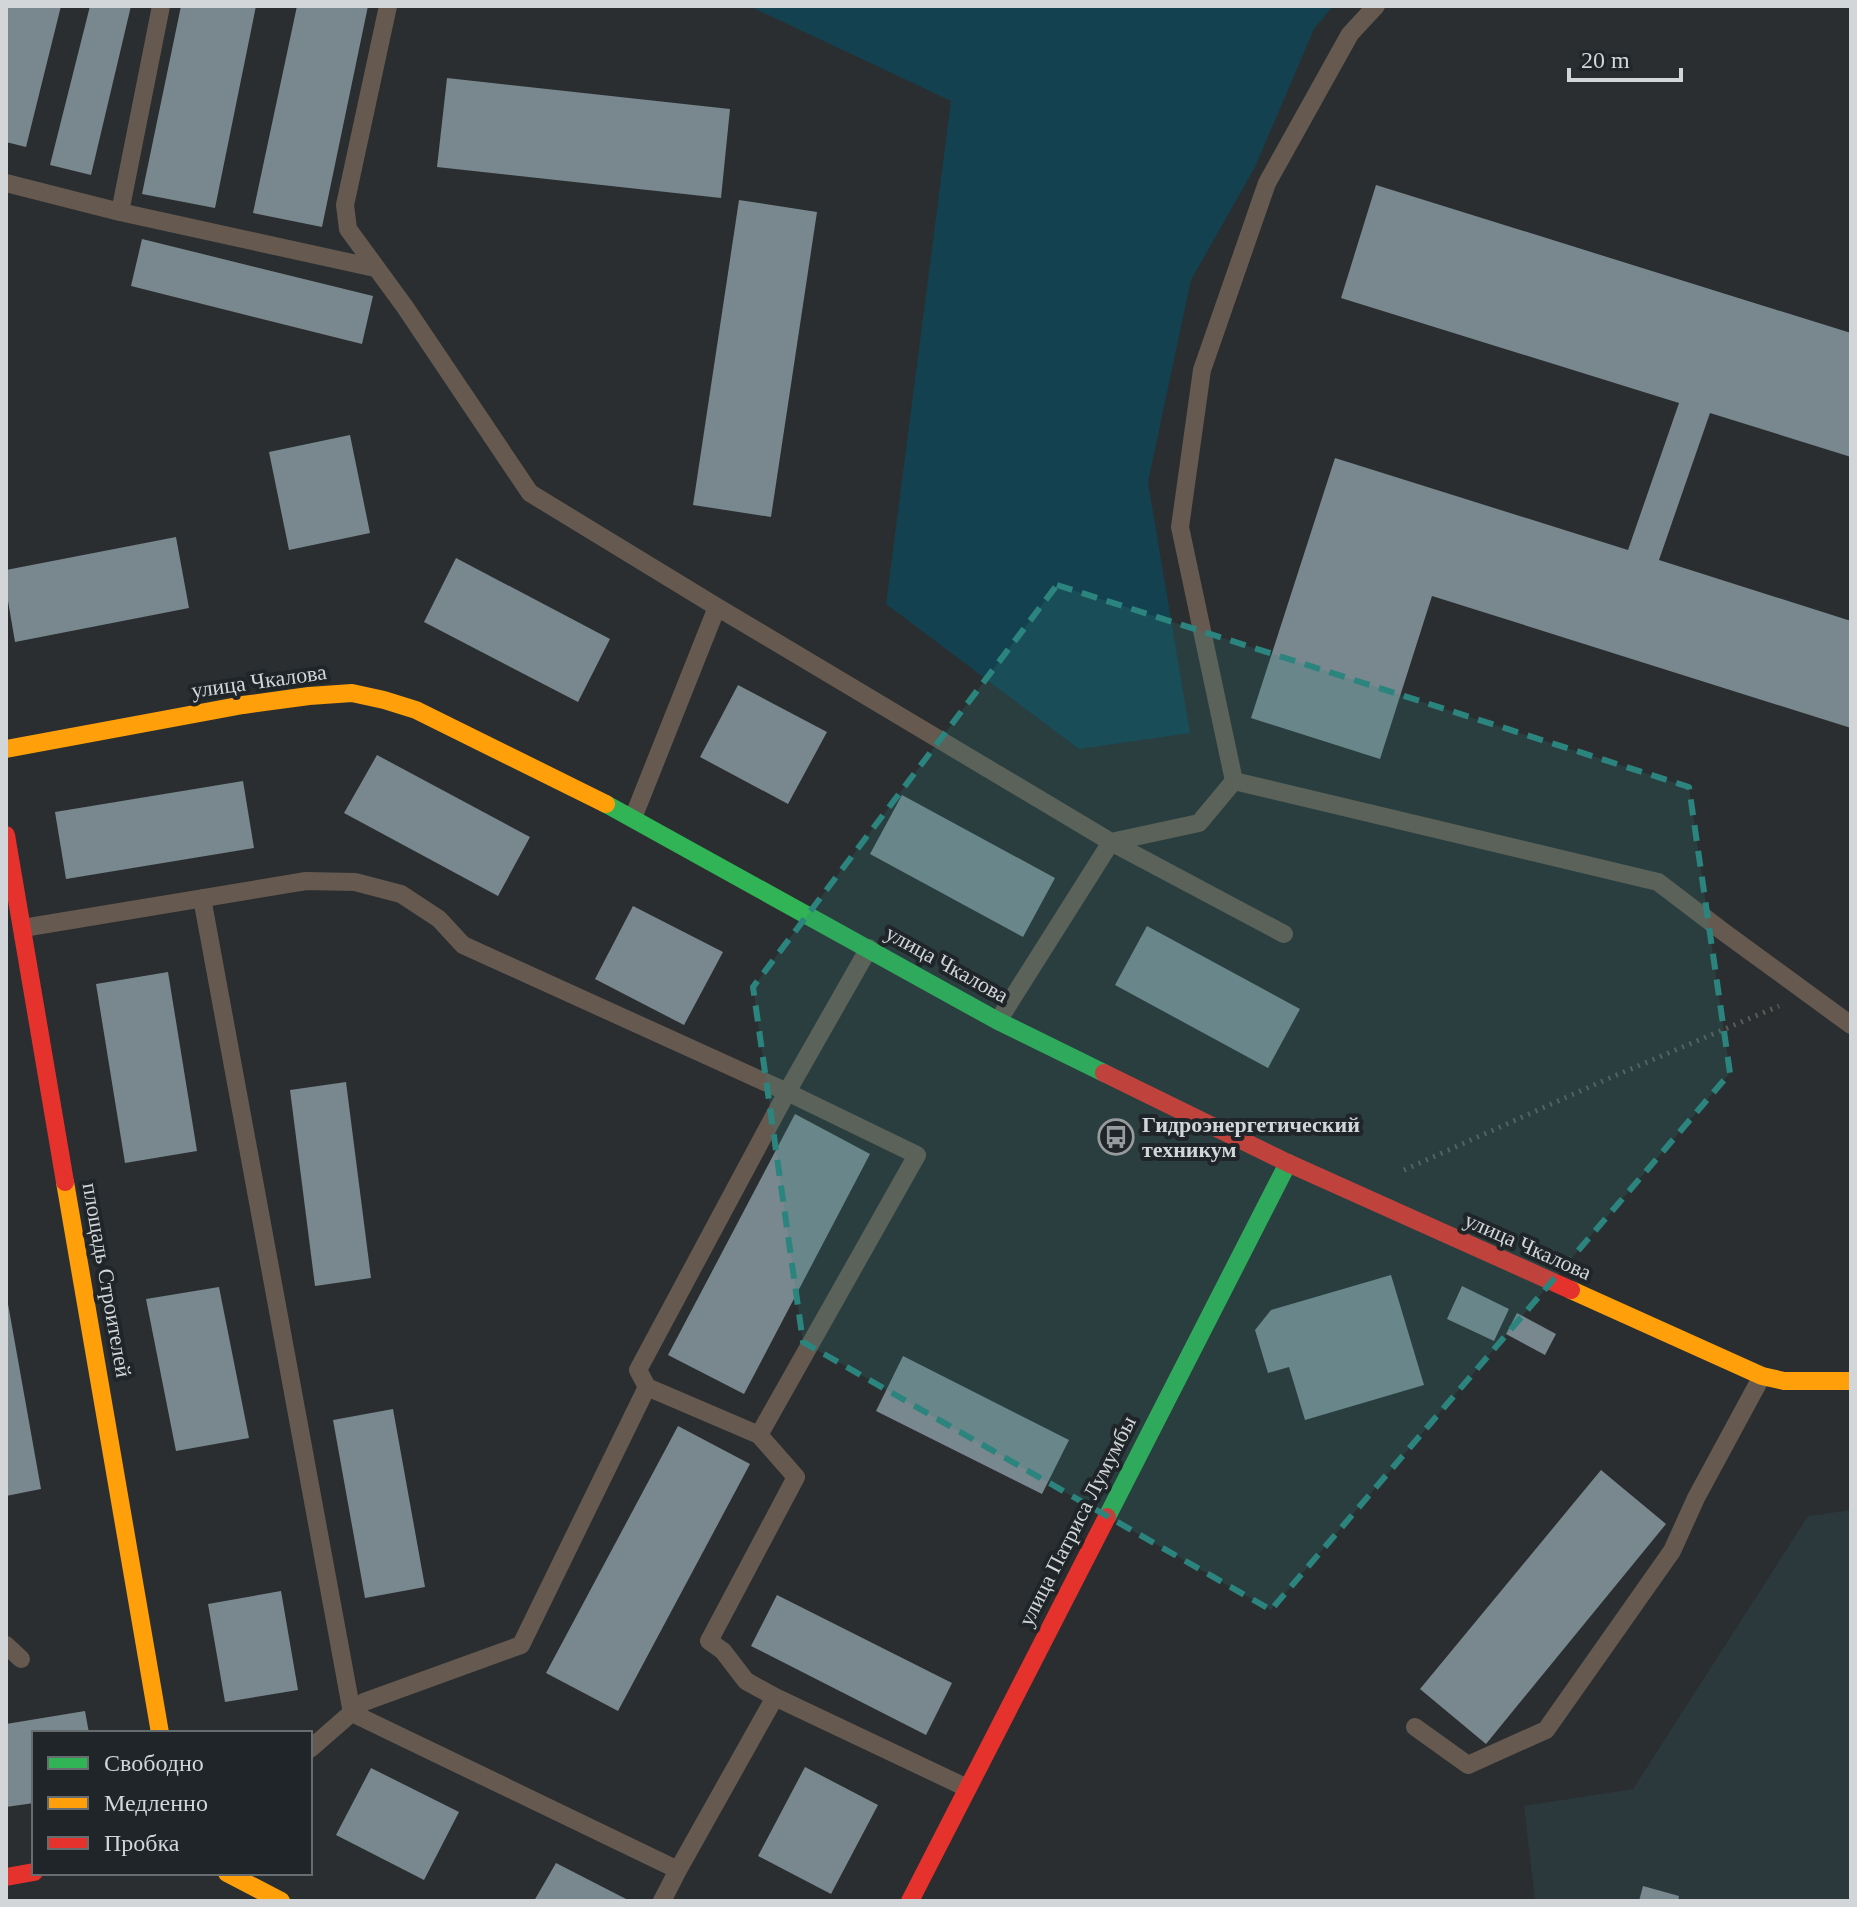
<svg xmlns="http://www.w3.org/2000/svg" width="1857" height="1907" font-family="Georgia,serif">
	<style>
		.built { fill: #2b383c }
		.green { fill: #14414f }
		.building { fill: #78888e }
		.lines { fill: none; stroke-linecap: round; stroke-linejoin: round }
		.path { stroke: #605a55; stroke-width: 5; stroke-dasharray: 2 6; stroke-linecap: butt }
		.lane { stroke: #665a50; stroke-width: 18 }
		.fast { stroke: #30b455; stroke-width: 18 }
		.slow { stroke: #ff9f0a; stroke-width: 18 }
		.jam { stroke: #e5322d; stroke-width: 18 }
		.marked { fill: #2c847e; fill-opacity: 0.2; stroke: #2c847e; stroke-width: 6; stroke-dasharray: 16 10; stroke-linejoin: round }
		.labels { text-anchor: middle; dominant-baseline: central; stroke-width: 8; stroke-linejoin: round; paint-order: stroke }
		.street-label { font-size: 22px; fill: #d2d6d8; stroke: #1f2528 }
		.poi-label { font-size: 22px; font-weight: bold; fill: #d2d6d8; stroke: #1f2528; text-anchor: start }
	</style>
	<rect width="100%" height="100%" fill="#2a2e30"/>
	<!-- built -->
	<path class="built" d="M 1851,1510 L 1851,1901 L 1535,1901 L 1524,1806 L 1633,1789 L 1808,1516 Z"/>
	<!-- green -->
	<path class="green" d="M 749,6 L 1333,6 L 1314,29 L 1255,167 L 1191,280 L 1148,482 L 1190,733 L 1079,749 L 886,604 L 951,101 Z"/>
	<!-- building -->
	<path class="building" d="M 6,6 L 61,6 L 26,147 L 6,142 Z
		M 90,6 L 131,6 L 91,175 L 50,165 Z
		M 181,6 L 256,6 L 215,208 L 142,194 Z
		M 297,6 L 368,6 L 322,227 L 253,213 Z
		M 447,78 L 730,109 L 721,198 L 437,167 Z
		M 1376,185 L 1851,333 L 1851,457 L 1710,413 L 1659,560 L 1851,621 L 1851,728 L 1432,596 L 1380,759 L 1251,718 L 1335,458 L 1628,550 L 1679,403 L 1341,298 Z
		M 739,200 L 817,212 L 771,517 L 693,505 Z
		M 142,239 L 373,296 L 362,344 L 131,286 Z
		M 350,435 L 370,533 L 289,550 L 269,452 Z
		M 176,537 L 189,608 L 15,642 L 6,589 L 6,570 Z
		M 456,558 L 610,639 L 578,702 L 424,622 Z
		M 738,685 L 827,732 L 788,804 L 700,757 Z
		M 377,755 L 530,837 L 498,896 L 344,813 Z
		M 243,781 L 254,848 L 66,879 L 55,812 Z
		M 902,795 L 1055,878 L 1023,937 L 870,854 Z
		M 633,906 L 723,952 L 684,1025 L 595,979 Z
		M 1147,926 L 1300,1009 L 1268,1068 L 1115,985 Z
		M 168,972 L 197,1151 L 125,1163 L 96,984 Z
		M 346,1082 L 371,1278 L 315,1286 L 290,1090 Z
		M 795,1114 L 870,1154 L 744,1394 L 668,1355 Z
		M 1391,1275 L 1424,1385 L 1305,1420 L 1289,1367 L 1268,1373 L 1255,1330 L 1271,1310 Z
		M 1462,1286 L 1509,1309 L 1494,1341 L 1447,1319 Z
		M 219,1287 L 249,1438 L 176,1451 L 146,1299 Z
		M 6,1304 L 8,1304 L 41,1489 L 6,1496 Z
		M 1517,1313 L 1556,1334 L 1545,1355 L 1506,1334 Z
		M 903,1356 L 1069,1440 L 1042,1494 L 876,1411 Z
		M 393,1409 L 425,1587 L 365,1598 L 333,1420 Z
		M 678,1426 L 750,1464 L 618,1711 L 546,1673 Z
		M 1601,1470 L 1666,1524 L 1486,1744 L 1420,1689 Z
		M 281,1591 L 298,1690 L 225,1702 L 208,1604 Z
		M 777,1595 L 952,1683 L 926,1735 L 751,1646 Z
		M 85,1711 L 89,1733 L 34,1733 L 34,1803 L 6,1807 L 6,1724 Z
		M 805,1767 L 878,1805 L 831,1894 L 758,1856 Z
		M 371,1768 L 459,1812 L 424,1880 L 336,1835 Z
		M 556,1863 L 630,1901 L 534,1901 Z
		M 1643,1886 L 1679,1896 L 1678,1901 L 1639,1901 Z"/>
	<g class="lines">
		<!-- path -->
		<path class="path" d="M 1404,1170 L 1605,1080 L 1779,1006"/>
		<!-- lane -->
		<path class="lane" d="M 161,6 L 120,212 L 375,268
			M 388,6 L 345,205 L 348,229 L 405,307 L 530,493 L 717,607 L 1111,842 L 1284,934
			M 6,183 L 120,212
			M 1234,781 L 1658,882 L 1725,933 L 1851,1025
			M 633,818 L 717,607
			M 202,898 L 352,1713 L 678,1870 L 662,1901
			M 23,928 L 306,881 L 355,882 L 401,894 L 439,919 L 463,945 L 787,1092 L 917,1155 L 759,1435
			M 998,1021 L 1111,842 L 1199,823 L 1234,781 L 1180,527 L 1202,370 L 1267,183 L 1350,34 L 1376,6
			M 6,1645 L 21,1659
			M 775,1697 L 746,1681 L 723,1651 L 709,1641 L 796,1477 L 759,1435 L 647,1387 L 638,1370 L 787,1092 L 869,948
			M 1415,1727 L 1468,1765 L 1546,1730 L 1672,1551 L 1696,1498 L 1762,1376
			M 310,1749 L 364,1702 L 521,1645 L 647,1387
			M 678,1870 L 775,1697 L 967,1788"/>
		<!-- fast -->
		<path class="fast" d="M 606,804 L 998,1021 L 1104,1073
			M 1107,1517 L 1288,1163"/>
		<!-- slow -->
		<path class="slow" d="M 6,749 L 243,705 L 309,696 L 352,693 L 384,700 L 416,710 L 606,804
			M 65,1182 L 160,1733
			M 1571,1290 L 1762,1376 L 1784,1381 L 1851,1381
			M 227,1873 L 281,1901"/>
		<!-- jam -->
		<path class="jam" d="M 6,835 L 65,1182
			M 1104,1073 L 1288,1163 L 1571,1290
			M 6,1877 L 34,1872
			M 910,1901 L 1107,1517"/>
	</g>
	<!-- marked area -->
	<path class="marked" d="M 1057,585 L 1689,787 L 1730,1073 L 1271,1610 L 803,1342 L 753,987 Z"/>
	<!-- icons -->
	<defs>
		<symbol id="bus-ring" viewBox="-11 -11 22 22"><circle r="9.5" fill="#1f2528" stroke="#979b9d" stroke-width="1.5"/><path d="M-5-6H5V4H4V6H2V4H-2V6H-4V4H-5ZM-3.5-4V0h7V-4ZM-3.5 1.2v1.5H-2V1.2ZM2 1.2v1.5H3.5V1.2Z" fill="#979b9d"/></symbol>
	</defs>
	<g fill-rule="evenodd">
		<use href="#bus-ring" x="1096" y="1117" width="40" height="40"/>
	</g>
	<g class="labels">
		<!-- street labels -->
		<g class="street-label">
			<text transform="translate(259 681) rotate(-8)">улица Чкалова</text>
			<text transform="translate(947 964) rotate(29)">улица Чкалова</text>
			<text transform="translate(1528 1246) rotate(24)">улица Чкалова</text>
			<text transform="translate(107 1280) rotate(80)">площадь Строителей</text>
			<text transform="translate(1077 1521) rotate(-63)">улица Патриса Лумумбы</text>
		</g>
		<!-- poi labels -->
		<g class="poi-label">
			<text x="1142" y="1124">Гидроэнергетический<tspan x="1142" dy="25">техникум</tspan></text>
		</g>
	</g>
	<!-- border -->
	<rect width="1857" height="1907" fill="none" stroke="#d2d6d8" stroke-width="16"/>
	<!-- legend -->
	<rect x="32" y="1731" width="280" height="144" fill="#1f2528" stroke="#676c6e" stroke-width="2"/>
	<rect x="48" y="1757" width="40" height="12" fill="#30b455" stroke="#676c6e" stroke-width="2"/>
	<text x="104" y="1771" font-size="24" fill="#d2d6d8">Свободно</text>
	<rect x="48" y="1797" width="40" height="12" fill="#ff9f0a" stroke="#676c6e" stroke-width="2"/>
	<text x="104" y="1811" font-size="24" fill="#d2d6d8">Медленно</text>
	<rect x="48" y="1837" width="40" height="12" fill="#e5322d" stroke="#676c6e" stroke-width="2"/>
	<text x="104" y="1851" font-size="24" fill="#d2d6d8">Пробка</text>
	<!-- scale -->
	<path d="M1569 68v12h112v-12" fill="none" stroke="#d2d6d8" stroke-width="4"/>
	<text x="1581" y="68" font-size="24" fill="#d2d6d8" stroke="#1f2528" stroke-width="6" paint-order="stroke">20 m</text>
</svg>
